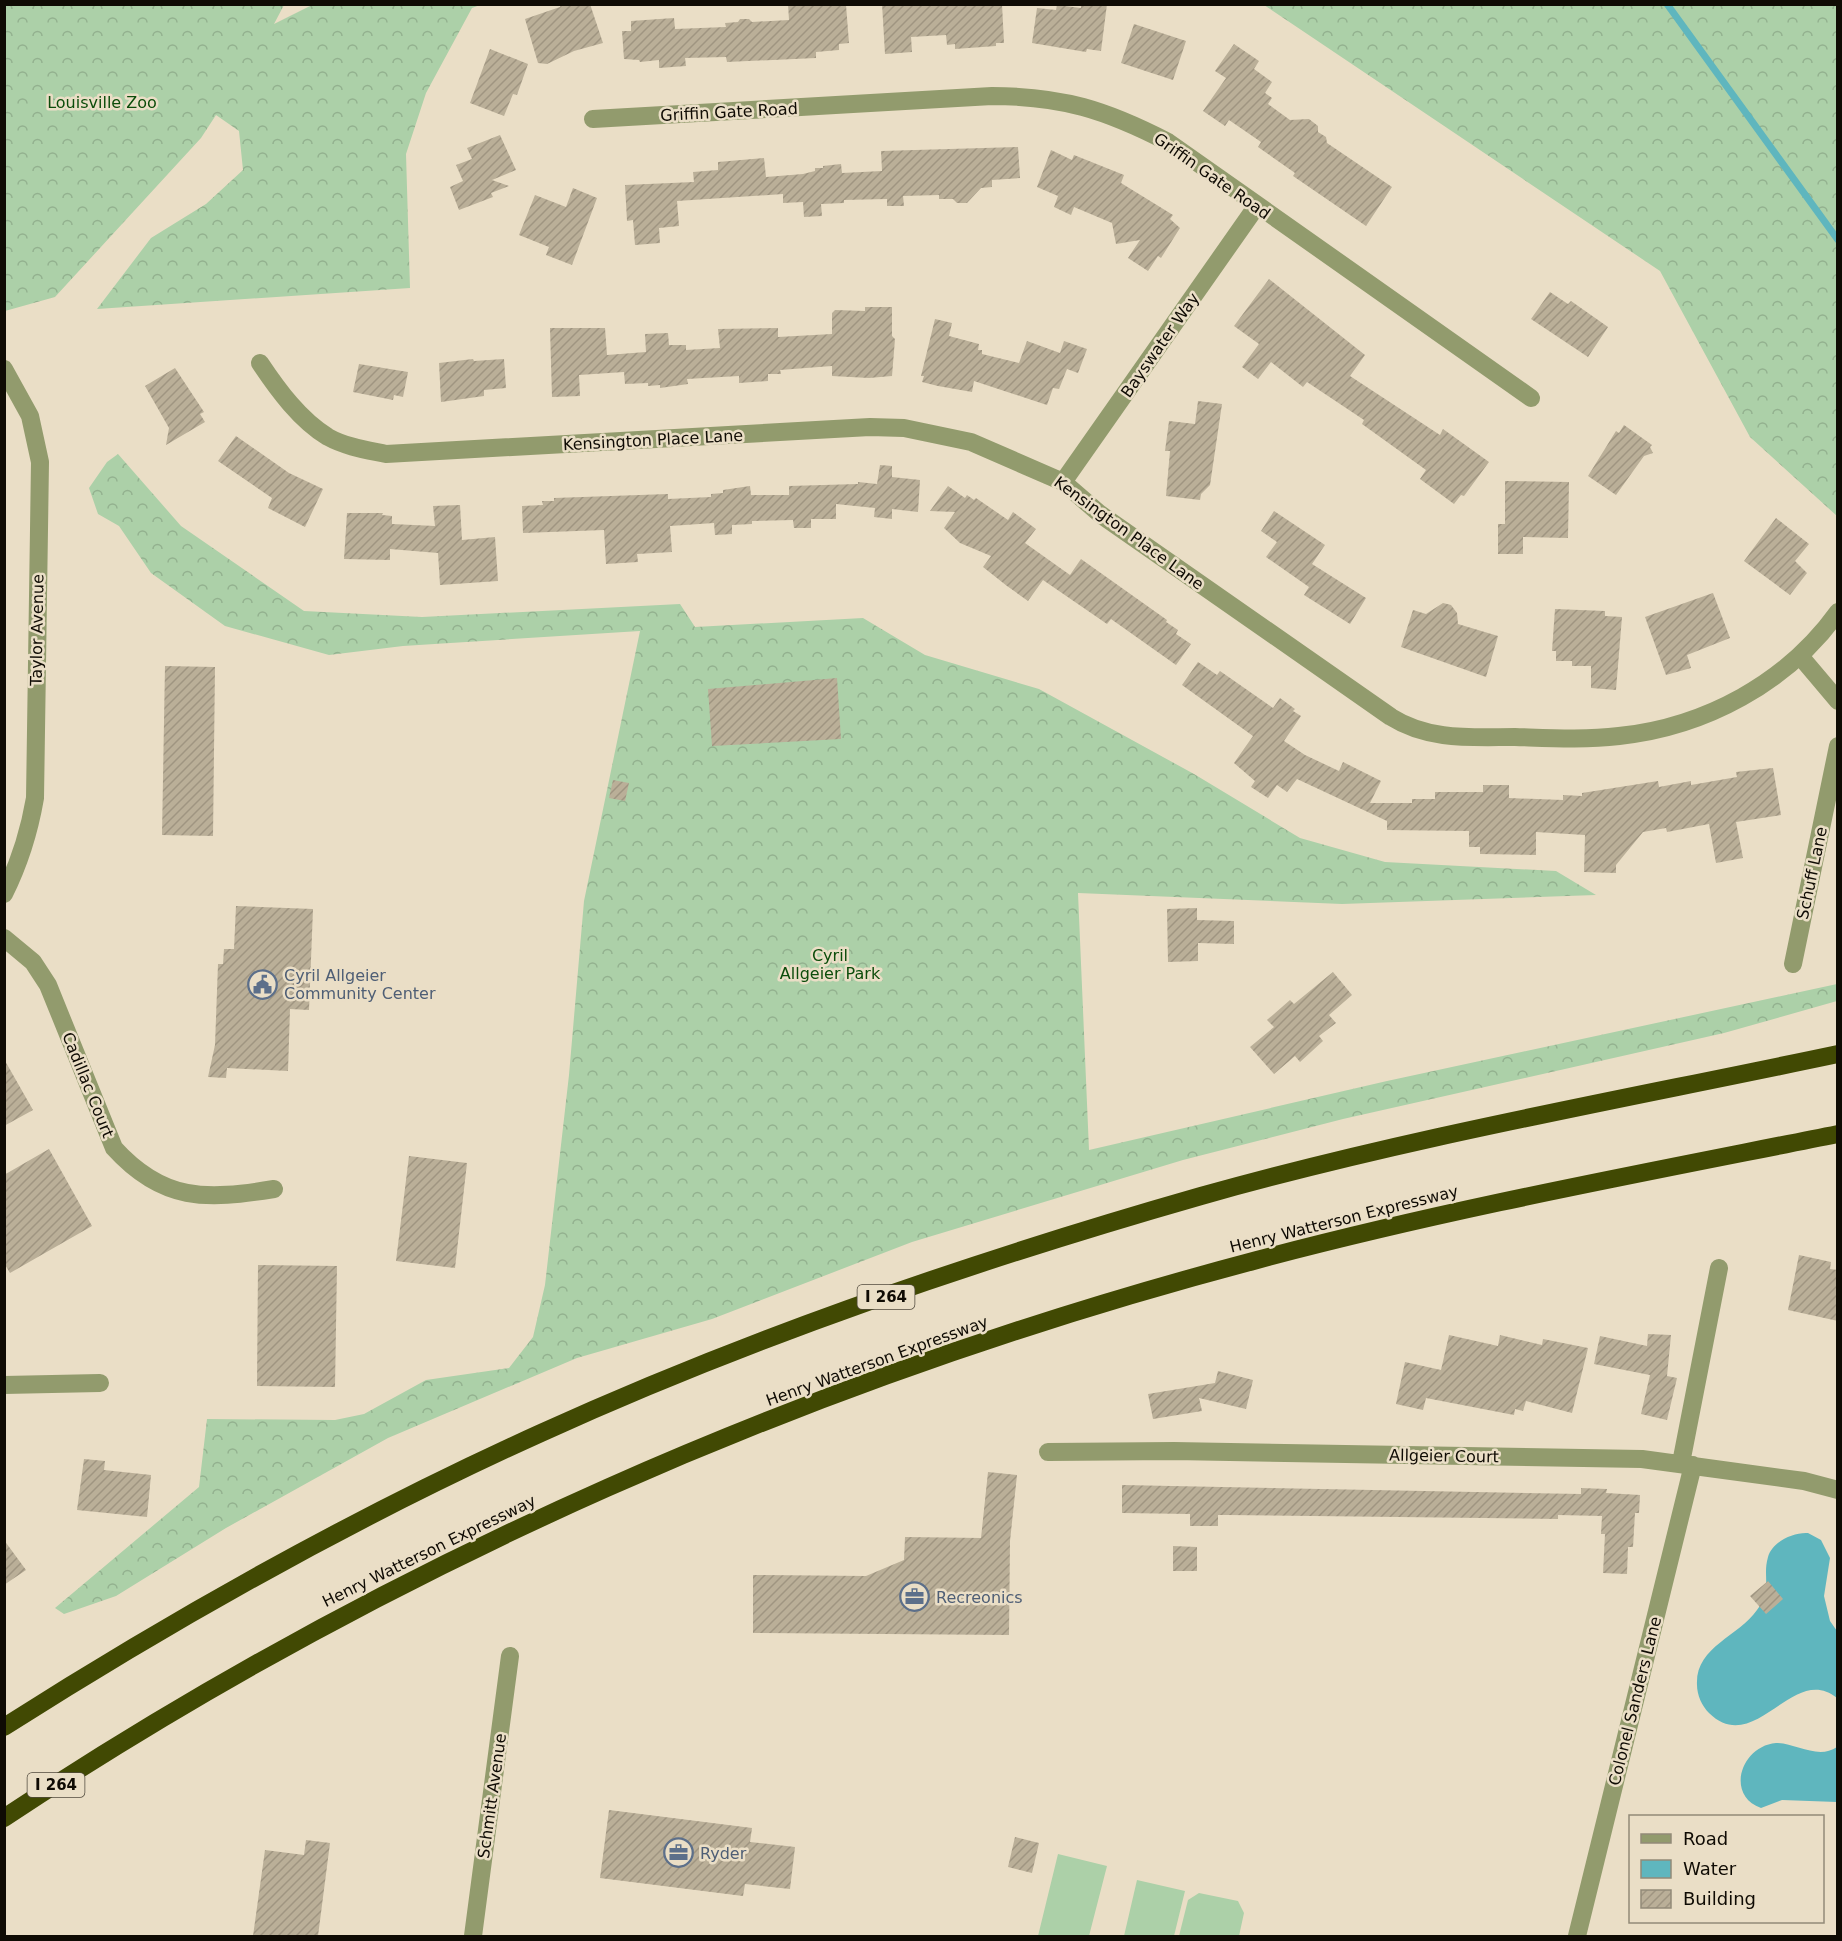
<svg xmlns="http://www.w3.org/2000/svg" width="1842" height="1941" font-family="'DejaVu Sans',sans-serif">
	<style>
		.grass { fill: #acd0a8 }
		.forest { fill: url(#forest-crowns) }
		.water { fill: #5fb6be }
		.lines { fill: none; stroke-linecap: round; stroke-linejoin: round }
		.stream { stroke: #5fb6be; stroke-width: 7 }
		.building { fill: url(#building-hatch) }
		.minor { stroke: #929b6d; stroke-width: 18 }
		.highway { stroke: #414903; stroke-width: 18 }
		.labels { text-anchor: middle; dominant-baseline: central; stroke-width: 5; stroke-linejoin: round; paint-order: stroke }
		.shield { fill: #eadec6; stroke: #514a3e; stroke-width: 1.5 }
		.shield-label { font-size: 15px; font-weight: bold; fill: #0f0b04 }
		.park-label { font-size: 16px; fill: #0c4d0b; stroke: #eadec6 }
		.street-label { font-size: 16px; fill: #0f0b04; stroke: #eadec6 }
		.service-label { font-size: 16px; fill: #4e5e75; stroke: #eadec6; text-anchor: start }
	</style>
	<defs>
		<pattern id="forest-crowns" width="20" height="18" patternUnits="userSpaceOnUse" patternTransform="scale(1.5)"><rect width="20" height="18" fill="#acd0a8"/><path d="M2 6a3 3 0 1 1 6 0M12 15a3 3 0 1 1 6 0" fill="none" stroke="#93b18f"/></pattern>
		<pattern id="building-hatch" width="6" height="6" patternUnits="userSpaceOnUse" patternTransform="scale(1.5)"><rect width="6" height="6" fill="#baaf98"/><path d="M-1 1l2-2M0 6l6-6M5 7l2-2" fill="none" stroke="#9f9581"/></pattern>
	</defs>
	<rect width="100%" height="100%" fill="#eadec6"/>
	<!-- grass -->
	<path class="grass" d="M 1058,1854 L 1107,1866 L 1089,1936 L 1038,1936 Z
		M 1137,1880 L 1185,1891 L 1174,1936 L 1124,1936 Z
		M 1199,1893 L 1238,1901 L 1244,1913 L 1239,1936 L 1179,1936 L 1188,1900 Z"/>
	<!-- forest -->
	<path class="forest" d="M 5,4 L 284,5 L 274,24 L 312,5 L 480,5 L 472,8 L 426,93 L 406,154 L 410,288 L 97,309 L 151,238 L 206,204 L 243,170 L 239,131 L 216,115 L 201,138 L 55,297 L 5,311 Z
		M 1264,5 L 1837,5 L 1837,516 L 1750,437 L 1660,271 Z
		M 118,454 L 181,526 L 304,611 L 422,617 L 680,604 L 695,627 L 863,618 L 925,655 L 1039,689 L 1194,774 L 1300,838 L 1385,862 L 1556,871 L 1596,895 L 1342,904 L 1078,893 L 1089,1150 L 1387,1081 L 1837,984 L 1837,1001 L 1724,1033 L 1343,1119 L 1183,1160 L 912,1242 L 712,1319 L 577,1358 L 388,1438 L 226,1528 L 116,1596 L 64,1614 L 55,1608 L 199,1487 L 207,1419 L 335,1420 L 364,1414 L 426,1380 L 509,1368 L 533,1337 L 545,1285 L 569,1075 L 584,901 L 640,631 L 403,646 L 329,655 L 225,626 L 151,573 L 119,526 L 98,514 L 89,488 L 107,462 Z"/>
	<!-- water -->
	<path class="water" d="M 1808,1533 L 1821,1540 L 1830,1558 L 1824,1596 L 1830,1621 L 1837,1631 L 1837,1698 C 1793,1662 1755,1758 1709,1713 C 1702,1706 1697,1695 1697,1685 C 1695,1647 1738,1637 1757,1610 C 1773,1588 1762,1578 1768,1557 C 1772,1542 1793,1532 1808,1533 Z
		M 1776,1743 C 1796,1743 1818,1760 1837,1747 L 1837,1802 L 1782,1800 L 1761,1808 C 1725,1795 1741,1746 1776,1743 Z"/>
	<g class="lines">
		<!-- stream -->
		<path class="stream" d="M 1667,4 L 1838,240"/>
	</g>
	<!-- building -->
	<path class="building" d="M 561,4 L 590,4 L 603,43 L 574,51 L 547,64 L 538,63 L 525,19 L 560,7 Z
		M 788,4 L 846,5 L 849,43 L 839,44 L 839,50 L 816,52 L 816,58 L 727,62 L 726,57 L 685,58 L 686,66 L 659,68 L 659,60 L 640,62 L 639,60 L 624,59 L 622,31 L 631,31 L 631,21 L 674,18 L 675,29 L 726,27 L 725,23 L 738,22 L 740,19 L 749,19 L 752,22 L 789,20 Z
		M 882,4 L 1002,4 L 1004,43 L 996,43 L 996,46 L 955,49 L 955,44 L 947,45 L 946,35 L 911,37 L 912,52 L 885,54 Z
		M 1081,4 L 1107,4 L 1101,51 L 1087,49 L 1086,52 L 1032,43 L 1037,8 L 1056,10 L 1057,5 L 1081,8 Z
		M 1134,24 L 1186,41 L 1173,80 L 1121,63 Z
		M 1234,44 L 1259,61 L 1254,69 L 1272,82 L 1265,93 L 1272,98 L 1268,104 L 1290,120 L 1309,119 L 1318,126 L 1318,132 L 1326,137 L 1327,143 L 1392,187 L 1366,226 L 1293,176 L 1295,173 L 1258,147 L 1261,142 L 1229,120 L 1225,126 L 1203,111 L 1226,78 L 1215,71 Z
		M 490,49 L 528,64 L 517,95 L 513,94 L 504,116 L 470,103 Z
		M 500,135 L 516,170 L 492,180 L 509,186 L 491,193 L 493,197 L 459,210 L 450,187 L 463,181 L 456,165 L 472,159 L 467,148 Z
		M 1018,147 L 1020,178 L 992,180 L 992,187 L 981,188 L 967,203 L 957,203 L 953,199 L 939,199 L 939,195 L 903,196 L 904,206 L 887,206 L 887,199 L 844,200 L 844,203 L 821,204 L 822,216 L 804,217 L 803,202 L 783,203 L 783,194 L 677,201 L 679,226 L 659,228 L 660,243 L 635,245 L 633,220 L 627,221 L 625,185 L 694,182 L 693,172 L 718,170 L 718,162 L 764,158 L 766,177 L 803,174 L 815,171 L 815,168 L 823,168 L 823,166 L 841,164 L 842,173 L 882,171 L 881,151 Z
		M 1051,150 L 1072,160 L 1074,155 L 1124,175 L 1121,183 L 1173,215 L 1170,219 L 1180,228 L 1161,258 L 1158,256 L 1148,271 L 1128,258 L 1140,240 L 1116,244 L 1112,223 L 1074,207 L 1071,215 L 1054,207 L 1058,196 L 1037,187 Z
		M 573,188 L 597,198 L 572,265 L 546,255 L 549,247 L 519,235 L 535,195 L 566,207 Z
		M 1269,279 L 1365,355 L 1350,376 L 1440,435 L 1443,429 L 1489,462 L 1464,496 L 1461,495 L 1454,504 L 1420,479 L 1426,470 L 1362,424 L 1364,420 L 1307,382 L 1303,387 L 1271,362 L 1258,379 L 1242,367 L 1259,344 L 1234,326 Z
		M 1550,292 L 1568,304 L 1571,301 L 1608,327 L 1588,357 L 1531,319 Z
		M 865,307 L 892,307 L 892,336 L 895,339 L 892,376 L 869,378 L 832,376 L 832,366 L 780,370 L 781,374 L 768,374 L 768,381 L 739,383 L 739,376 L 687,379 L 688,384 L 660,388 L 660,385 L 648,386 L 648,383 L 625,384 L 624,372 L 579,375 L 580,396 L 552,397 L 550,328 L 605,328 L 607,355 L 646,352 L 645,334 L 668,333 L 669,345 L 686,345 L 686,350 L 720,348 L 718,329 L 778,328 L 778,337 L 832,334 L 832,313 L 835,310 L 865,311 Z
		M 935,319 L 952,323 L 949,336 L 979,344 L 978,350 L 982,350 L 982,354 L 1019,363 L 1027,341 L 1060,353 L 1064,341 L 1087,349 L 1078,373 L 1067,369 L 1059,389 L 1053,388 L 1047,405 L 974,381 L 972,392 L 938,386 L 922,382 L 924,376 L 921,376 Z
		M 473,359 L 474,361 L 504,359 L 506,388 L 484,390 L 484,396 L 441,402 L 439,363 Z
		M 359,364 L 408,372 L 403,397 L 394,395 L 393,400 L 353,392 Z
		M 175,368 L 204,412 L 200,414 L 205,422 L 166,445 L 169,428 L 145,386 Z
		M 1198,401 L 1222,404 L 1210,485 L 1201,494 L 1200,500 L 1166,496 L 1170,451 L 1165,451 L 1169,421 L 1195,424 Z
		M 1624,425 L 1652,445 L 1650,447 L 1653,453 L 1644,456 L 1616,495 L 1588,476 L 1616,431 L 1619,433 Z
		M 236,436 L 289,473 L 323,489 L 305,527 L 268,508 L 272,498 L 218,461 Z
		M 880,465 L 892,466 L 892,477 L 920,480 L 918,512 L 892,509 L 892,519 L 874,517 L 875,508 L 836,504 L 836,519 L 811,519 L 811,528 L 794,528 L 793,520 L 752,521 L 752,524 L 732,525 L 732,534 L 715,535 L 714,523 L 670,526 L 672,552 L 637,554 L 638,562 L 606,564 L 604,530 L 523,533 L 522,506 L 543,505 L 542,501 L 554,501 L 554,498 L 668,494 L 668,499 L 711,497 L 711,494 L 723,493 L 723,490 L 750,486 L 751,495 L 789,495 L 789,486 L 858,484 L 858,482 L 877,484 Z
		M 1505,481 L 1569,482 L 1568,538 L 1523,537 L 1523,554 L 1498,554 L 1498,524 L 1505,524 Z
		M 948,486 L 965,498 L 967,495 L 974,500 L 976,498 L 1008,520 L 1013,512 L 1036,529 L 1025,543 L 1070,575 L 1081,559 L 1167,620 L 1166,622 L 1178,630 L 1176,634 L 1191,644 L 1176,665 L 1111,619 L 1107,624 L 1043,580 L 1028,601 L 1007,586 L 983,567 L 991,556 L 960,543 L 944,528 L 955,512 L 930,511 Z
		M 460,505 L 462,540 L 495,537 L 498,581 L 440,585 L 438,553 L 390,549 L 390,560 L 344,559 L 347,513 L 383,513 L 382,515 L 392,516 L 392,524 L 435,526 L 433,506 Z
		M 1274,511 L 1325,545 L 1312,564 L 1366,598 L 1350,624 L 1304,595 L 1309,587 L 1266,557 L 1277,542 L 1261,531 Z
		M 1776,518 L 1809,544 L 1795,561 L 1807,573 L 1790,595 L 1744,561 Z
		M 1713,593 L 1730,638 L 1687,655 L 1691,668 L 1666,675 L 1645,617 Z
		M 1443,603 L 1451,605 L 1457,613 L 1458,624 L 1498,636 L 1486,677 L 1401,647 L 1413,610 L 1426,614 Z
		M 1555,609 L 1605,611 L 1605,616 L 1622,617 L 1616,690 L 1591,688 L 1591,666 L 1572,666 L 1572,661 L 1556,661 L 1556,651 L 1552,651 Z
		M 1198,662 L 1217,675 L 1220,671 L 1273,708 L 1280,698 L 1295,709 L 1293,711 L 1301,716 L 1284,741 L 1305,755 L 1339,771 L 1343,762 L 1381,781 L 1370,803 L 1412,803 L 1412,799 L 1435,799 L 1435,792 L 1483,792 L 1483,785 L 1509,785 L 1509,798 L 1563,800 L 1563,795 L 1582,796 L 1582,793 L 1658,781 L 1659,787 L 1691,781 L 1691,785 L 1737,777 L 1736,772 L 1773,768 L 1781,815 L 1736,822 L 1743,858 L 1716,863 L 1709,824 L 1667,832 L 1666,828 L 1643,832 L 1616,865 L 1616,873 L 1584,872 L 1585,835 L 1536,832 L 1536,855 L 1480,854 L 1480,847 L 1469,847 L 1469,831 L 1387,830 L 1387,821 L 1297,779 L 1287,792 L 1277,785 L 1268,798 L 1251,787 L 1255,781 L 1234,763 L 1253,736 L 1182,685 Z
		M 165,666 L 215,667 L 213,836 L 162,835 Z
		M 837,678 L 841,739 L 712,746 L 708,689 Z
		M 613,780 L 629,783 L 625,801 L 609,798 Z
		M 236,906 L 313,909 L 309,1010 L 290,1009 L 288,1071 L 227,1068 L 226,1078 L 208,1077 L 215,1045 L 218,964 L 223,964 L 224,949 L 234,949 Z
		M 1197,908 L 1197,920 L 1234,921 L 1234,944 L 1198,943 L 1198,961 L 1168,962 L 1167,909 Z
		M 1333,972 L 1352,995 L 1329,1015 L 1336,1023 L 1319,1036 L 1323,1041 L 1300,1062 L 1295,1056 L 1274,1074 L 1250,1047 L 1274,1027 L 1267,1020 L 1290,1000 L 1294,1004 Z
		M 4,1059 L 33,1110 L 4,1126 Z
		M 49,1149 L 92,1226 L 10,1273 L 4,1263 L 4,1175 Z
		M 409,1156 L 467,1163 L 455,1268 L 396,1261 Z
		M 1799,1255 L 1831,1262 L 1830,1269 L 1838,1270 L 1838,1321 L 1788,1310 Z
		M 258,1265 L 337,1266 L 335,1387 L 257,1386 Z
		M 1648,1334 L 1671,1335 L 1667,1376 L 1677,1378 L 1667,1420 L 1641,1414 L 1650,1375 L 1594,1364 L 1600,1336 L 1647,1346 Z
		M 1449,1335 L 1498,1346 L 1500,1335 L 1542,1345 L 1543,1339 L 1588,1348 L 1572,1413 L 1526,1401 L 1523,1411 L 1515,1409 L 1514,1415 L 1426,1398 L 1423,1410 L 1396,1404 L 1405,1362 L 1441,1370 Z
		M 1218,1371 L 1253,1380 L 1246,1409 L 1199,1398 L 1202,1411 L 1153,1419 L 1148,1394 L 1215,1383 Z
		M 84,1459 L 105,1461 L 104,1470 L 151,1475 L 147,1517 L 77,1510 Z
		M 988,1472 L 1017,1475 L 1010,1541 L 1009,1635 L 753,1633 L 753,1575 L 866,1576 L 904,1560 L 905,1537 L 981,1538 Z
		M 1122,1485 L 1581,1494 L 1581,1488 L 1607,1489 L 1606,1493 L 1640,1495 L 1639,1513 L 1635,1513 L 1633,1547 L 1628,1547 L 1627,1574 L 1603,1573 L 1605,1534 L 1601,1534 L 1602,1516 L 1558,1515 L 1558,1519 L 1227,1515 L 1218,1515 L 1218,1526 L 1190,1526 L 1190,1514 L 1122,1513 Z
		M 4,1540 L 26,1570 L 4,1585 Z
		M 1173,1546 L 1197,1547 L 1197,1571 L 1173,1571 Z
		M 1768,1581 L 1783,1599 L 1766,1614 L 1750,1596 Z
		M 609,1810 L 752,1828 L 750,1842 L 795,1847 L 790,1889 L 745,1884 L 743,1896 L 600,1878 Z
		M 1015,1837 L 1039,1843 L 1032,1873 L 1008,1867 Z
		M 306,1840 L 330,1843 L 318,1936 L 253,1936 L 265,1850 L 304,1855 Z"/>
	<g class="lines">
		<!-- minor -->
		<path class="minor" d="M 593,119 L 992,96 C 1062,96 1106,110 1168,142 L 1531,398
			M 260,363 C 278,390 300,420 328,437 C 346,447 367,450 386,454 L 870,427 L 904,428 L 971,442 L 1063,482 L 1100,514 L 1391,717 C 1429,741 1472,737 1515,737 C 1549,738 1585,740 1619,736 C 1705,727 1787,683 1838,612
			M 4,369 L 30,416 L 40,462 L 35,798 C 29,833 20,862 4,894
			M 1063,482 L 1256,207
			M 1800,656 L 1838,701
			M 4,938 L 33,962 L 48,985 L 114,1148 C 163,1202 206,1200 274,1189
			M 1793,964 L 1838,746
			M 4,1385 L 100,1383
			M 1048,1452 L 1174,1451 L 1642,1459 L 1804,1481 L 1838,1490
			M 1681,1463 L 1719,1268
			M 473,1936 L 510,1656
			M 1577,1936 L 1693,1465"/>
		<!-- highway -->
		<path class="highway" d="M 4,1727 C 177,1617 355,1517 541,1433 C 754,1336 977,1260 1201,1196 C 1410,1137 1625,1099 1838,1054
			M 4,1818 C 387,1564 813,1377 1257,1260 C 1448,1209 1643,1173 1838,1134"/>
	</g>
	<!-- icons -->
	<defs>
		<symbol id="civic-ring" viewBox="-11 -11 22 22"><circle r="9.5" fill="#eadec6" stroke="#5c6f8a" stroke-width="1.5"/><path d="M-.6-6.5H3V-4.5H.6V-3L4-1V1h2V6H-6V1h2V-1L-.6-3ZM-1.2 2.5V6h2.4V2.5Z" fill="#5c6f8a"/></symbol>
		<symbol id="office-ring" viewBox="-11 -11 22 22"><circle r="9.5" fill="#eadec6" stroke="#5c6f8a" stroke-width="1.5"/><path d="M-6-3h4V-5.5h4V-3h4V5H-6ZM-1-4.5V-3h2v-1.5ZM-6 0V1H6V0Z" fill="#5c6f8a"/></symbol>
	</defs>
	<g fill-rule="evenodd">
		<use href="#civic-ring" x="246" y="968" width="33" height="33"/>
		<use href="#office-ring" x="898" y="1580" width="33" height="33"/>
		<use href="#office-ring" x="662" y="1836" width="33" height="33"/>
	</g>
	<g class="labels">
		<!-- shield labels -->
		<g class="shield">
			<rect x="857.5" y="1285" width="57" height="24" rx="4.5"/>
			<rect x="27.5" y="1773" width="57" height="24" rx="4.5"/>
		</g>
		<g class="shield-label">
			<text x="886" y="1297">I 264</text>
			<text x="56" y="1785">I 264</text>
		</g>
		<!-- park labels -->
		<g class="park-label">
			<text x="102" y="102">Louisville Zoo</text>
			<text x="830" y="955">Cyril<tspan x="830" dy="18">Allgeier Park</tspan></text>
		</g>
		<!-- street labels -->
		<g class="street-label">
			<text transform="translate(729 112) rotate(-3)">Griffin Gate Road</text>
			<text transform="translate(1212 176) rotate(35)">Griffin Gate Road</text>
			<text transform="translate(1160 345) rotate(-55)">Bayswater Way</text>
			<text transform="translate(653 440) rotate(-3)">Kensington Place Lane</text>
			<text transform="translate(1129 533) rotate(36)">Kensington Place Lane</text>
			<text transform="translate(37 630) rotate(-89)">Taylor Avenue</text>
			<text transform="translate(1812 873) rotate(-78)">Schuff Lane</text>
			<text transform="translate(88 1085) rotate(68)">Cadillac Court</text>
			<text transform="translate(1344 1219) rotate(-14)">Henry Watterson Expressway</text>
			<text transform="translate(877 1361) rotate(-20)">Henry Watterson Expressway</text>
			<text transform="translate(1444 1456) rotate(1)">Allgeier Court</text>
			<text transform="translate(429 1551) rotate(-26)">Henry Watterson Expressway</text>
			<text transform="translate(1635 1701) rotate(-76)">Colonel Sanders Lane</text>
			<text transform="translate(492 1796) rotate(-82)">Schmitt Avenue</text>
		</g>
		<!-- service labels -->
		<g class="service-label">
			<text x="284" y="975">Cyril Allgeier<tspan x="284" dy="18">Community Center</tspan></text>
			<text x="936" y="1597">Recreonics</text>
			<text x="700" y="1853">Ryder</text>
		</g>
	</g>
	<!-- border -->
	<rect width="1842" height="1941" fill="none" stroke="#0f0b04" stroke-width="12"/>
	<!-- legend -->
	<rect x="1629" y="1815" width="195" height="108" fill="#eadec6" stroke="#928a78" stroke-width="1.5"/>
	<rect x="1641" y="1834" width="30" height="9" fill="#929b6d" stroke="#928a78" stroke-width="1.5"/>
	<text x="1683" y="1845" font-size="18" fill="#0f0b04">Road</text>
	<rect x="1641" y="1860" width="30" height="18" fill="#5fb6be" stroke="#928a78" stroke-width="1.5"/>
	<text x="1683" y="1875" font-size="18" fill="#0f0b04">Water</text>
	<rect x="1641" y="1890" width="30" height="18" fill="url(#building-hatch)" stroke="#928a78" stroke-width="1.5"/>
	<text x="1683" y="1905" font-size="18" fill="#0f0b04">Building</text>
</svg>
